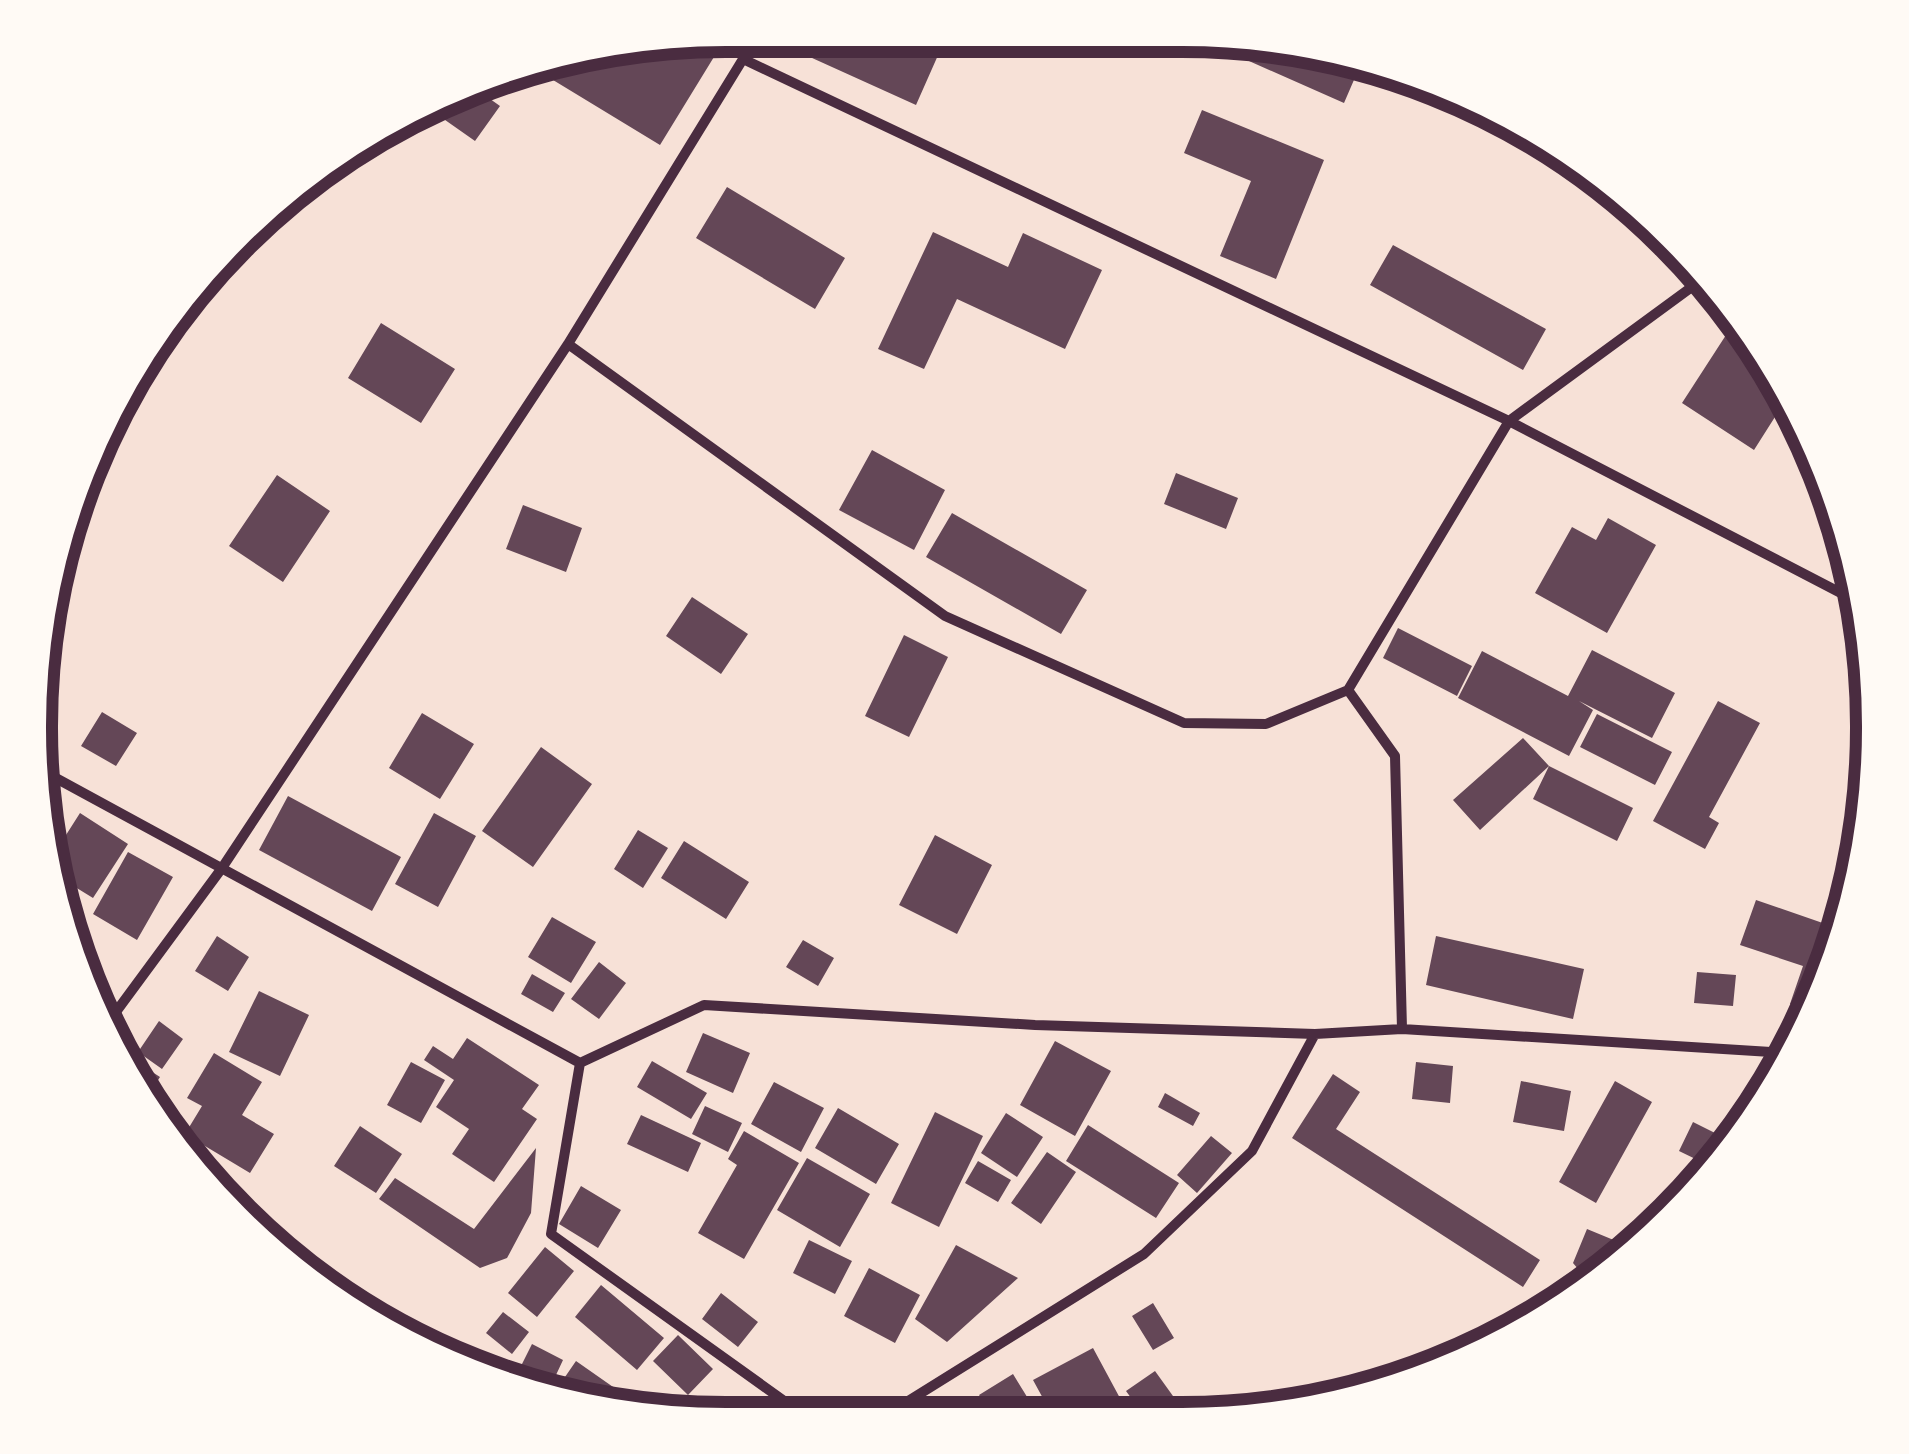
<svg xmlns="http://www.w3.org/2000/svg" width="1909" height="1454" font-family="Commissioner,sans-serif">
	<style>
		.building { fill: #644757 }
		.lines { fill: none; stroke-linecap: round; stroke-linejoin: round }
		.minor { stroke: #4a2c40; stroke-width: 10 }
		.rim { fill: none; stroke: #4a2c40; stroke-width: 12 }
	</style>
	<rect width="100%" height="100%" fill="#f7e1d7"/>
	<!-- building -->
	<path class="building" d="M 796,35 L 900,36 L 939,53 L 916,105 L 790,48 Z
		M 696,39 L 717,52 L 660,145 L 530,66 L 547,59 L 602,52 L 607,55 L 610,50 Z
		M 1247,40 L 1362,59 L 1363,59 L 1344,103 L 1240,57 Z
		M 476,89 L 500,106 L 475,141 L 428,108 Z
		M 1461,96 L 1489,107 L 1519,126 L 1505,140 Z
		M 1202,110 L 1324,160 L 1276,279 L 1220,256 L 1251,181 L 1184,153 Z
		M 397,121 L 370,160 L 354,149 L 381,128 Z
		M 727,187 L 845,258 L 815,309 L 696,238 Z
		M 933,232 L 1008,267 L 1023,233 L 1102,270 L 1065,349 L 957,299 L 924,369 L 878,349 Z
		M 1393,245 L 1546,329 L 1523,370 L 1370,285 Z
		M 381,323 L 455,369 L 421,423 L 348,378 Z
		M 1726,335 L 1767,361 L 1787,398 L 1754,450 L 1682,403 Z
		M 872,450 L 945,490 L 914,550 L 839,510 Z
		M 1176,473 L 1238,498 L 1226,529 L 1164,504 Z
		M 277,475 L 330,511 L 283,582 L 229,546 Z
		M 523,505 L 582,528 L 566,572 L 506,549 Z
		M 952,513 L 1087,590 L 1061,634 L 926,557 Z
		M 1608,518 L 1656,545 L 1607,633 L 1535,593 L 1572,527 L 1596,540 Z
		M 692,597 L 748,634 L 721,674 L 666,636 Z
		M 1398,628 L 1472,666 L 1457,696 L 1383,658 Z
		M 904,635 L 948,657 L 909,737 L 865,716 Z
		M 1592,650 L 1675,693 L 1652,738 L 1579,701 L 1593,710 L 1569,756 L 1458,698 L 1482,651 L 1568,696 Z
		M 1718,701 L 1760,723 L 1709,817 L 1719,823 L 1705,849 L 1653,821 Z
		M 102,712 L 137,733 L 116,766 L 81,746 Z
		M 422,713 L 474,744 L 440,799 L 389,768 Z
		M 1597,714 L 1672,752 L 1655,785 L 1580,747 Z
		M 1523,738 L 1549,766 L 1633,808 L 1617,841 L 1533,799 L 1549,766 L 1480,830 L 1453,800 Z
		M 541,747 L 592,784 L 533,867 L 482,831 Z
		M 288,796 L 401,857 L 372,911 L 259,850 Z
		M 80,813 L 128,844 L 93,898 L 54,874 L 52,857 Z
		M 434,813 L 476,836 L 438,907 L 395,884 Z
		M 638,830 L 668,848 L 643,888 L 614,869 Z
		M 935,835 L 992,865 L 957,934 L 899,905 Z
		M 684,841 L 749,882 L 726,919 L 661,878 Z
		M 128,852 L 173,877 L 137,940 L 93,914 Z
		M 1756,900 L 1840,929 L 1821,992 L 1811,1011 L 1790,1004 L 1803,966 L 1740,945 Z
		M 552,917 L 596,942 L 571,983 L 528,957 Z
		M 217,936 L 249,957 L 228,991 L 195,971 Z
		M 1436,936 L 1584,969 L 1573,1019 L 1426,985 Z
		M 803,940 L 834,958 L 818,986 L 786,967 Z
		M 599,962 L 626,983 L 599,1019 L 571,999 Z
		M 1697,972 L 1736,975 L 1733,1006 L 1694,1003 Z
		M 532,974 L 565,993 L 553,1012 L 521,994 Z
		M 259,991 L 309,1015 L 280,1076 L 229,1052 Z
		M 159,1021 L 183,1039 L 162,1069 L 138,1052 Z
		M 703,1033 L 750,1053 L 733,1093 L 686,1072 Z
		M 467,1038 L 539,1085 L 522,1109 L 537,1119 L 494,1182 L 452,1154 L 469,1129 L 436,1107 L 454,1080 L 424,1060 L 433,1046 L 453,1059 Z
		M 1055,1041 L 1111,1071 L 1075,1136 L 1020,1105 Z
		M 214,1053 L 262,1082 L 242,1115 L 274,1134 L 250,1173 L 185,1134 L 202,1106 L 187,1098 Z
		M 126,1055 L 160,1077 L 146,1099 Z
		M 652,1061 L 707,1093 L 691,1119 L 637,1087 Z
		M 411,1062 L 445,1080 L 421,1123 L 387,1105 Z
		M 1416,1062 L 1453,1066 L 1450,1103 L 1412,1099 Z
		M 1333,1074 L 1360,1092 L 1336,1129 L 1540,1260 L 1523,1287 L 1292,1138 Z
		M 1521,1081 L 1571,1091 L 1564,1131 L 1513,1122 Z
		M 1615,1081 L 1652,1102 L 1596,1203 L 1559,1182 Z
		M 774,1082 L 824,1108 L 801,1152 L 751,1124 Z
		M 1165,1093 L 1200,1113 L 1193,1126 L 1158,1107 Z
		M 705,1106 L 742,1123 L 728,1152 L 692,1134 Z
		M 838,1108 L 899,1144 L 876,1184 L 815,1148 Z
		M 935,1112 L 983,1136 L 939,1227 L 891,1203 Z
		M 1006,1113 L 1043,1137 L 1017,1177 L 981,1153 Z
		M 641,1115 L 701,1143 L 688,1172 L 627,1144 Z
		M 1693,1122 L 1733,1142 L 1712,1167 L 1679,1151 Z
		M 1088,1125 L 1179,1183 L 1156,1218 L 1066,1161 Z
		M 360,1126 L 402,1154 L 376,1193 L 334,1166 Z
		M 744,1131 L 799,1163 L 744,1259 L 698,1233 L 737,1165 L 728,1159 Z
		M 1211,1136 L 1232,1153 L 1197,1193 L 1177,1175 Z
		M 536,1148 L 531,1213 L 507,1258 L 480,1268 L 379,1199 L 395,1178 L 474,1229 Z
		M 1047,1152 L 1076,1172 L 1041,1224 L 1011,1203 Z
		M 807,1158 L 870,1194 L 840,1247 L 777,1210 Z
		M 978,1161 L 1011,1180 L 998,1202 L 965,1183 Z
		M 581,1186 L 621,1210 L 598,1248 L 559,1224 Z
		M 1587,1229 L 1633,1248 L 1590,1283 L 1573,1263 Z
		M 809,1240 L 852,1261 L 835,1294 L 793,1273 Z
		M 956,1245 L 1018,1278 L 947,1342 L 915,1319 Z
		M 545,1247 L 574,1271 L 537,1317 L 508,1293 Z
		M 869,1268 L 920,1295 L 895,1343 L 844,1316 Z
		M 601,1285 L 664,1338 L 637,1370 L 575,1317 Z
		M 721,1293 L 758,1322 L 738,1347 L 702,1319 Z
		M 1153,1303 L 1174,1338 L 1153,1350 L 1132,1316 Z
		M 503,1312 L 529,1332 L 512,1354 L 486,1333 Z
		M 678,1335 L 713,1369 L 688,1395 L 653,1361 Z
		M 532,1344 L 563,1360 L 549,1390 L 514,1380 Z
		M 1093,1348 L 1128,1413 L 1051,1413 L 1033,1380 Z
		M 576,1361 L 646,1410 L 644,1413 L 636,1413 L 556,1390 Z
		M 1155,1371 L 1178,1403 L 1164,1413 L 1142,1413 L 1126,1391 Z
		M 1013,1374 L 1037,1413 L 990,1413 L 979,1395 Z"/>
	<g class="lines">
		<!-- minor -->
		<path class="minor" d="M 568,344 L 945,616 L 1184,723 L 1266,724 L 1348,690 L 1509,421 L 1700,281
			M 1348,690 L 1395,756 L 1402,1029
			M 41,770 L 580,1063
			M 110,1020 L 222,868 L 568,344 L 743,59 L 1509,421 L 1862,604
			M 801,1413 L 551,1234 L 580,1063 L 704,1005 L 1035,1025 L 1315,1034 L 1402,1029 L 1771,1052 L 1788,1055
			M 889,1413 L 1144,1254 L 1252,1151 L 1315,1034"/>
	</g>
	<!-- crop -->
	<path d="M0 0H1909V1454H0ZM726 52H1182A674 674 0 0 1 1856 726V728A674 674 0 0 1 1182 1402H726A674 674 0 0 1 52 728V726A674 674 0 0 1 726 52Z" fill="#fffaf5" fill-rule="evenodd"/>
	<path class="rim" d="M726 52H1182A674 674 0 0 1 1856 726V728A674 674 0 0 1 1182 1402H726A674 674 0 0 1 52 728V726A674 674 0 0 1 726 52Z"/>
</svg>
